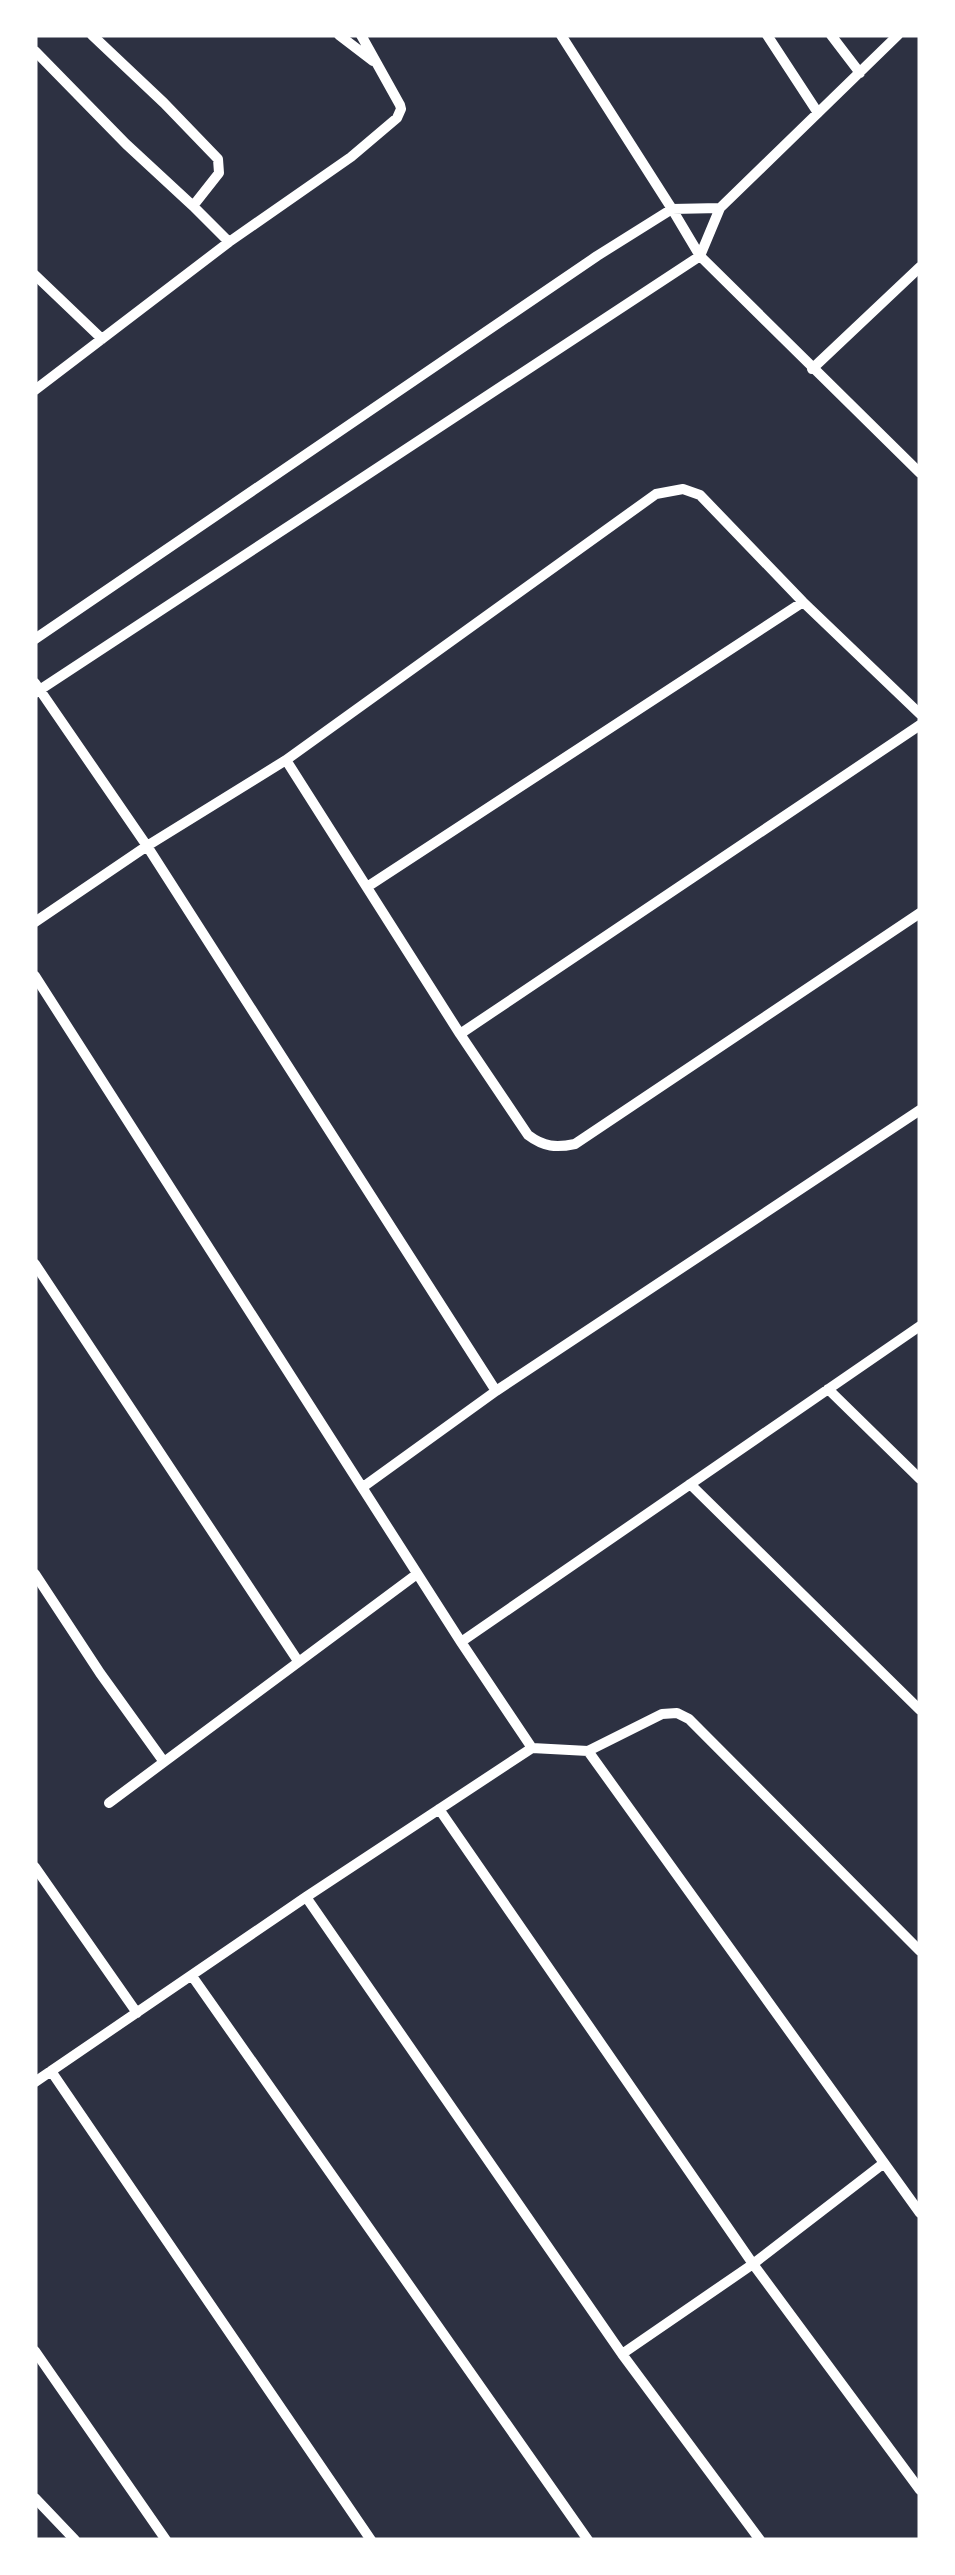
<svg xmlns="http://www.w3.org/2000/svg" width="955" height="2575" font-family="'Roboto Serif',serif">
	<style>
		.lines { fill: none; stroke-linecap: round; stroke-linejoin: round }
		.minor { stroke: #fff; stroke-width: 10 }
	</style>
	<rect width="100%" height="100%" fill="#2d3142"/>
	<g class="lines">
		<!-- minor -->
		<path class="minor" d="M 92,35 L 164,103 L 218,159 L 219,173 L 193,206
			M 339,35 L 373,61
			M 561,35 L 672,209 L 700,256 L 920,473
			M 767,35 L 818,113
			M 831,35 L 860,73
			M 35,51 L 126,144 L 193,206 L 229,242
			M 35,275 L 102,339
			M 812,369 L 920,267
			M 35,390 L 229,242 L 351,157 L 397,118 L 401,109 L 400,105 L 361,35
			M 35,639 L 597,256 L 672,209 L 720,208
			M 35,683 L 147,846 L 496,1391
			M 35,693 L 700,256 L 720,208 L 898,35
			M 286,760 L 460,1034 L 528,1135 C 544,1147 556,1148 575,1144 L 920,913
			M 367,887 L 803,602
			M 35,922 L 147,846 L 286,760 L 656,494 L 683,489 L 700,495 L 803,602 L 920,714
			M 35,976 L 461,1642 L 532,1748
			M 460,1034 L 920,725
			M 35,1264 L 298,1661
			M 828,1389 L 920,1479
			M 690,1484 L 920,1710
			M 363,1487 L 496,1391 L 920,1110
			M 35,1574 L 100,1673 L 164,1762 L 417,1574
			M 461,1642 L 920,1326
			M 588,1751 L 920,2213
			M 109,1803 L 164,1762
			M 439,1809 L 753,2264 L 920,2490
			M 35,1867 L 137,2013
			M 306,1897 L 622,2354 L 760,2540
			M 192,1976 L 588,2540
			M 51,2071 L 371,2540
			M 35,2082 L 306,1897 L 532,1748 L 588,1751 L 662,1714 L 677,1713 L 689,1719 L 920,1951
			M 35,2351 L 166,2540
			M 622,2354 L 753,2264 L 884,2163
			M 35,2498 L 75,2540"/>
	</g>
	<!-- border -->
	<rect width="955" height="2575" fill="none" stroke="#ffffff" stroke-width="75"/>
</svg>
